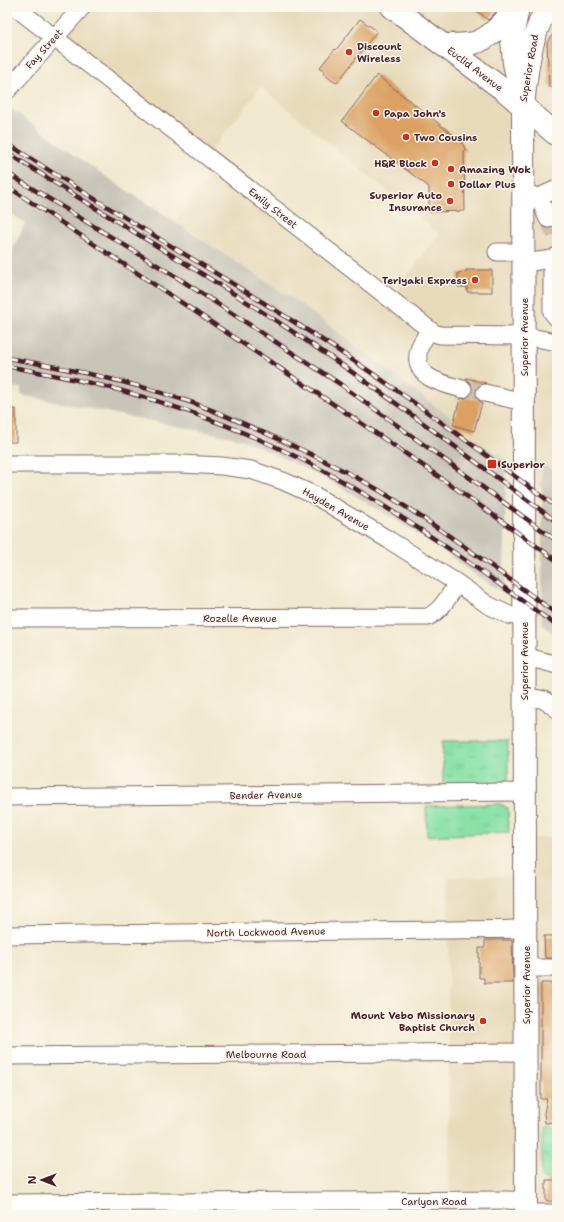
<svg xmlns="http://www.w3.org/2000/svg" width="564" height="1222" font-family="'Shantell Sans',sans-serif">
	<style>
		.built { fill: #e7daba }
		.railway { fill: #c8c4b8 }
		.grass { fill: url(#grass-tufts); stroke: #6a8068 }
		.building { fill: #dba062 }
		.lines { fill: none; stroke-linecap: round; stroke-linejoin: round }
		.minor-tunnel { stroke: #cfc1ae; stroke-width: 17; stroke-dasharray: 17 8; stroke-linecap: butt }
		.minor-casing { stroke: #846664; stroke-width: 19 }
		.major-casing { stroke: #846664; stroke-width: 24 }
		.minor { stroke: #fff; stroke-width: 17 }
		.major { stroke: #fff; stroke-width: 22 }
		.rail-casing { stroke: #4a1f2b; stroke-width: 4.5 }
		.rail { stroke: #fbf7ec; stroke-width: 3; stroke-dasharray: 9; stroke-linecap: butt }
		.poi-dot { fill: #c8321e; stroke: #fbf7ec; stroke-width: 1.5 }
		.labels { text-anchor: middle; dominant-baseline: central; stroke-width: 3; stroke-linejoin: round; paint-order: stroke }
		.poi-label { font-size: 10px; font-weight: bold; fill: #4a1f2b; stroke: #fbf7ec; text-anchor: start }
		.street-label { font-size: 10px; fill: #4a1f2b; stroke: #fbf7ec }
	</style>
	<defs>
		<pattern id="grass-tufts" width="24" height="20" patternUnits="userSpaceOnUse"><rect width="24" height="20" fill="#89e1a6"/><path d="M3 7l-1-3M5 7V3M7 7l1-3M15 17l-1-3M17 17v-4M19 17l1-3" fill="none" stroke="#78c18f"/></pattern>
	</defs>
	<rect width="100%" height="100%" fill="#fbf7ec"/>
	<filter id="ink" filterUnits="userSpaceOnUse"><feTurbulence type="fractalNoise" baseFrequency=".025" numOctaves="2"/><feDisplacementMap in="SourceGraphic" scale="8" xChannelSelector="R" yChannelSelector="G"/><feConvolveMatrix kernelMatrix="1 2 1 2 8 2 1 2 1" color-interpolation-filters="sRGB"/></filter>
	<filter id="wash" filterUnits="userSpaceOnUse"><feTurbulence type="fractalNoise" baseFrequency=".012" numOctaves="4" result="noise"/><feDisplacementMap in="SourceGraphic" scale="16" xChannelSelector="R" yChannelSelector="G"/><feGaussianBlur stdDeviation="0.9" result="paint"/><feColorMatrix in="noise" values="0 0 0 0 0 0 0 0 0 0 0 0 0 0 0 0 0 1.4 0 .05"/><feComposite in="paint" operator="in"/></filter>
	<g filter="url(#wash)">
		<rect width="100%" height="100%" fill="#f0e9cf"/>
		<!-- built -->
		<path class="built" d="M 82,7 L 557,7 L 557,500 L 506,460 L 450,423 L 302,305 L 175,221 L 217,165 L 390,299 L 439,234 L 261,87 L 207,156 L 55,38 Z
			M 557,837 L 557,1215 L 443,1215 L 443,1201 L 449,1200 L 448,877 L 525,875 L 525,838 Z"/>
		<!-- railway -->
		<path class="railway" d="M 7,106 L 102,174 L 302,305 L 451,418 L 450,423 L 506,460 L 504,593 L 477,576 L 438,547 L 389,516 L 332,482 L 275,454 L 241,439 L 21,395 L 21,388 L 7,387 L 7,261 L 25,223 L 7,210 Z
			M 542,463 L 557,474 L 557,636 L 542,625 Z"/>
		<!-- grass -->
		<path class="grass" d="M 443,741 L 508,741 L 508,779 L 502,786 L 443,786 Z
			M 500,804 L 508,808 L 509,832 L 427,836 L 426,806 Z
			M 557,1127 L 557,1179 L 542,1179 L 542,1128 Z"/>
		<g id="blocks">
			<!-- building -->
			<path class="building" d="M 472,7 L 499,7 L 500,8 L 488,20 Z
				M 360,19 L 377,31 L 337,83 L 331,80 L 323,73 L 325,71 L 320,67 L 335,49 L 336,50 Z
				M 557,28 L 557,87 L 549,87 L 547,43 Z
				M 377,75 L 462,142 L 466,151 L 464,151 L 465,211 L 429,212 L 429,187 L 342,121 Z
				M 466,270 L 492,270 L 492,292 L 467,292 L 467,287 L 458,287 L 458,273 L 466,272 Z
				M 466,378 L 486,383 L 478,386 L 475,390 L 476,396 L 478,400 L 482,403 L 474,431 L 453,425 L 460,399 L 466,398 L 470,396 L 473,392 L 472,386 L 470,382 L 466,379 Z
				M 7,409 L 16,409 L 16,442 L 7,442 Z
				M 544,936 L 557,936 L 557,958 L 545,958 Z
				M 485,940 L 512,940 L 513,983 L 484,983 L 484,978 L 479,978 L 479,948 L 485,948 Z
				M 541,983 L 557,983 L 557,1122 L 545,1123 L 544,1113 L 547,1099 L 541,1099 Z
				M 546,1180 L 557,1180 L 557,1201 L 546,1201 Z"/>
		</g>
	</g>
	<g filter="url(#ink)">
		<use href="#blocks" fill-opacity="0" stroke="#846664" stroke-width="1"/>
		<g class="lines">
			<!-- minor-tunnel -->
			<path class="minor-tunnel" d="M 548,219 L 557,238
				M 463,389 L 485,393"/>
			<defs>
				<path id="minor" d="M 15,7 L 434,333 L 440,335 L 524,336 L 557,342
					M 7,91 L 82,7
					M 523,193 L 539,197 L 557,189
					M 539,197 L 548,219
					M 497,252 L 524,252
					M 552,259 L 552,312 L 557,318
					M 524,263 L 552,259 L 557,256
					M 430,330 C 426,336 421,342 419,349 C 411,378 443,384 463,389
					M 485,393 L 524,402
					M 7,464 L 181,464 L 222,466 L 251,470 L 283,481 L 314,495 L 389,540 L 457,583 L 488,605 L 509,615 L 524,618
					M 7,618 L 428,617 C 442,610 449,596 457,583
					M 524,656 L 557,665
					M 525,696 L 544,700 L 557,709
					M 7,797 L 525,792
					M 7,935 L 526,929
					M 526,968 L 557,968
					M 7,1056 L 526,1052
					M 7,1203 L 526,1200
					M 526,1213 L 557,1213"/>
				<path id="major" d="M 392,7 L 505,91 L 557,135
					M 518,7 L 512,39 L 514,63 L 519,86
					M 443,45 C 453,45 465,45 474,43 C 492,38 505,20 517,7
					M 526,1215 L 523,106 C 527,70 529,41 547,7"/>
			</defs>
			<!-- minor casing -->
			<use href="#minor" class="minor-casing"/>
			<!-- major casing -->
			<use href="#major" class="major-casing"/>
			<!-- minor -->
			<use href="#minor" class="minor"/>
			<!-- major -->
			<use href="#major" class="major"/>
			<defs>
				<path id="rail" d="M 7,143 C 108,210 214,270 316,336 C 399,389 477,449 557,507
					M 7,152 C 97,211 191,265 281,324 C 376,386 466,455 557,522
					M 7,173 L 178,278 L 340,384 L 557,541
					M 7,186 C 191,310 378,430 557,561
					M 7,358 C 66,368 124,380 181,399 C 207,407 233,419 258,430 C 299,448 339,467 377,489 C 439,526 499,572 557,614
					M 7,366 C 44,373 82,380 119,390 C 196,411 272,441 342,481 C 417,524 487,575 557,626"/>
			</defs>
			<!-- rail casing -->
			<use href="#rail" class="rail-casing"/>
			<!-- rail -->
			<use href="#rail" class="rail"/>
		</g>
	</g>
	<!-- markers -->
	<g class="poi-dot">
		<circle cx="349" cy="52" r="4"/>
		<circle cx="376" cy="113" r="4"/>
		<circle cx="406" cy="137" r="4"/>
		<circle cx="435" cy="163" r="4"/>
		<circle cx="451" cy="169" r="4"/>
		<circle cx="451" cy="184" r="4"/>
		<circle cx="450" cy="201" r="4"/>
		<circle cx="475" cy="280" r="4"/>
		<rect x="487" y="459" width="10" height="10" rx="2"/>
		<circle cx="483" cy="1021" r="4"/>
	</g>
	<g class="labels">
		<!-- poi labels -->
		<g class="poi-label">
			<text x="357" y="46">Discount<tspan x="357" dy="12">Wireless</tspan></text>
			<text x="384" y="113">Papa John's</text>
			<text x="414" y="137">Two Cousins</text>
			<text x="427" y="163" text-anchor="end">H&amp;R Block</text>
			<text x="459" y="169">Amazing Wok</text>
			<text x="459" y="184">Dollar Plus</text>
			<text x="442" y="195" text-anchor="end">Superior Auto<tspan x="442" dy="12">Insurance</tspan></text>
			<text x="467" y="280" text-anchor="end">Teriyaki Express</text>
			<text x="501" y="464">Superior</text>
			<text x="475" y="1015" text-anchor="end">Mount Vebo Missionary<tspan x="475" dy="12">Baptist Church</tspan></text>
		</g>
		<!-- street labels -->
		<g class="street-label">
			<text transform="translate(44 49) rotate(-48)">Fay Street</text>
			<text transform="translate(529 68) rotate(-80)">Superior Road</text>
			<text transform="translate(475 69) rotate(37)">Euclid Avenue</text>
			<text transform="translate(273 208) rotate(38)">Emily Street</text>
			<text transform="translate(524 337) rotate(-90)">Superior Avenue</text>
			<text transform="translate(336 509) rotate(30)">Hayden Avenue</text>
			<text x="240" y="618">Rozelle Avenue</text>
			<text transform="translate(524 661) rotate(-90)">Superior Avenue</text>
			<text transform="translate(266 795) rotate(-1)">Bender Avenue</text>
			<text transform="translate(266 932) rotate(-1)">North Lockwood Avenue</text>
			<text transform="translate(526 985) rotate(-90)">Superior Avenue</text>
			<text x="266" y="1054">Melbourne Road</text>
			<text x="434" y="1201">Carlyon Road</text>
		</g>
	</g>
	<!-- margin -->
	<rect width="564" height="1222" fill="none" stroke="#fbf7ec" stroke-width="24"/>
	<!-- north arrow -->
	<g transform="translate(42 1180) rotate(270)" stroke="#fbf7ec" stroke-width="3" paint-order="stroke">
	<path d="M0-3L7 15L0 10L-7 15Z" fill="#4a1f2b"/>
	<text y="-6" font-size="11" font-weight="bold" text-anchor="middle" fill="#4a1f2b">N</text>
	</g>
</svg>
